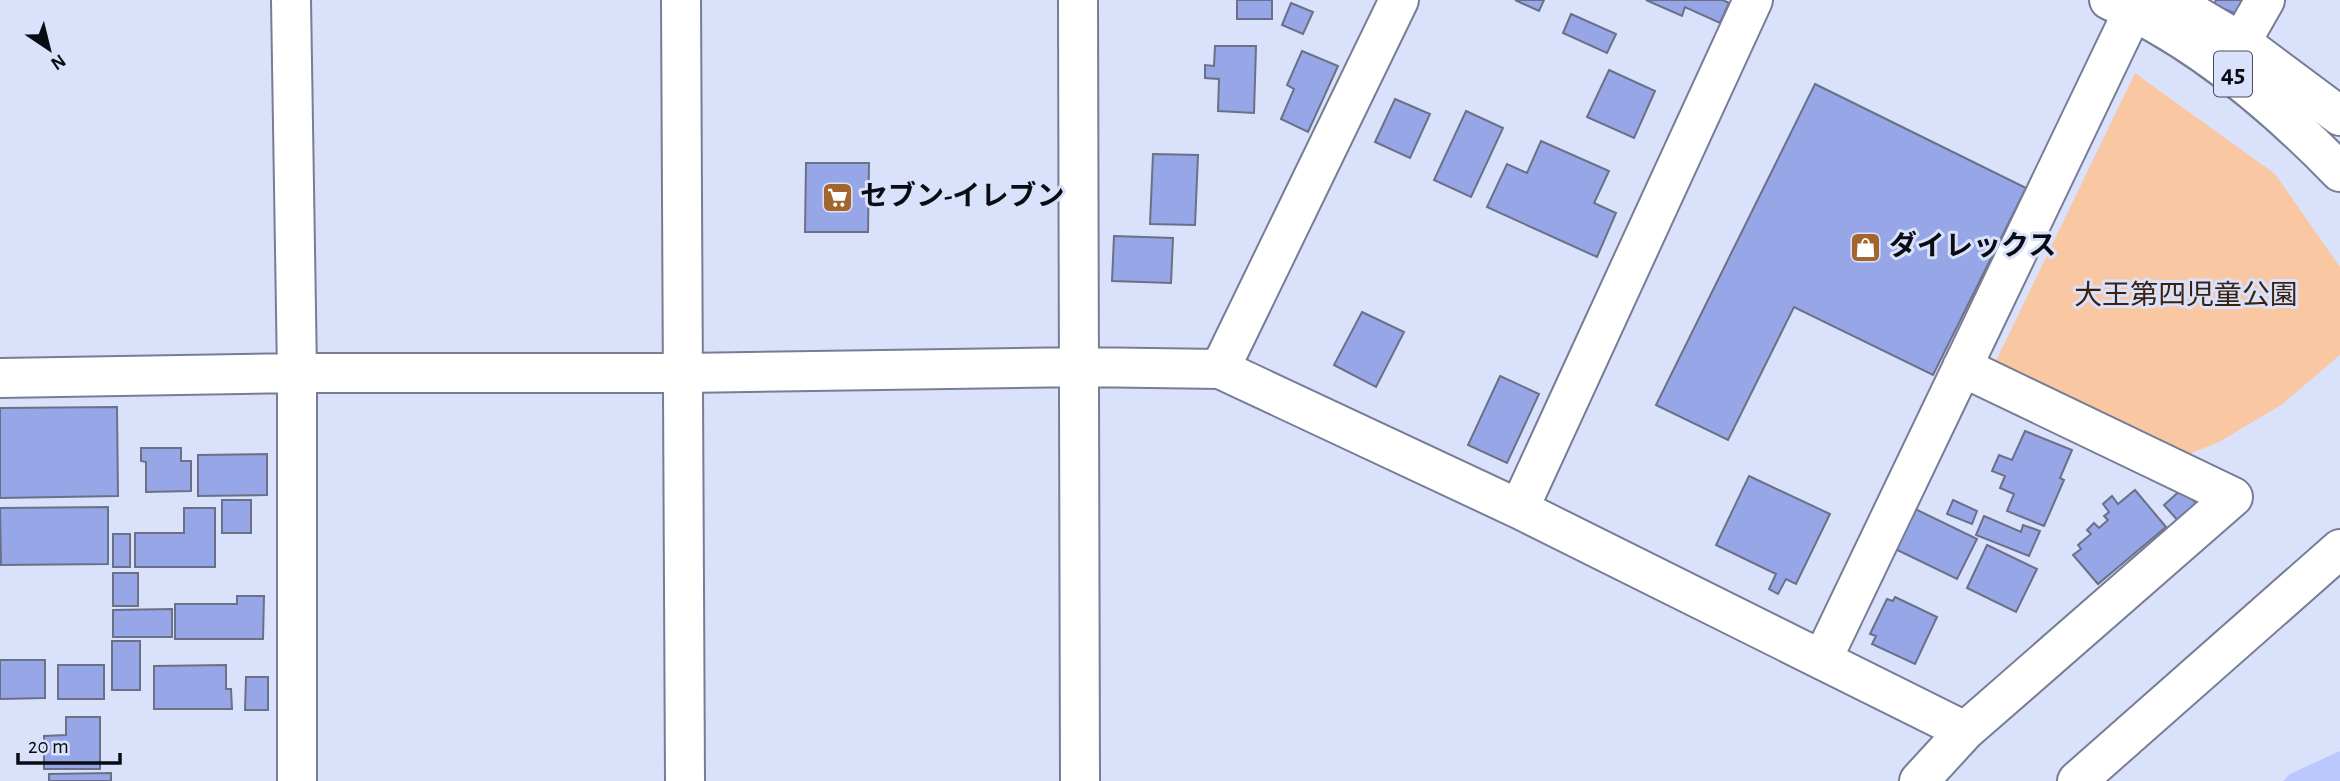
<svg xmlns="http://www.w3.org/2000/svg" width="2340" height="781" font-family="'Alegreya Sans','Noto Sans JP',sans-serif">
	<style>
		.green { fill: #f9c7a2 }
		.water { fill: #bbc8fd }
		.building { fill: #97a6e6; stroke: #6a7086; stroke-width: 2 }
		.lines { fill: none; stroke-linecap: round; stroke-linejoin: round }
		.minor-casing { stroke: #777d95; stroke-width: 42 }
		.major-casing { stroke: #777d95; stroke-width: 42 }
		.minor { stroke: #fff; stroke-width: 38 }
		.major { stroke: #fff; stroke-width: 38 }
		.labels { text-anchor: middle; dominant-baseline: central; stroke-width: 6; stroke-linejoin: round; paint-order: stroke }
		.shield { fill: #dae1fb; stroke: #484c59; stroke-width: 2 }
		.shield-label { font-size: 26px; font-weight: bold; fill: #0a0c14 }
		.poi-label { font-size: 28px; font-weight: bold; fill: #0a0c14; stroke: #dae1fb; text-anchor: start }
		.park-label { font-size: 28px; fill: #3b220e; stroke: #dae1fb }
	</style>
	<rect width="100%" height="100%" fill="#dae1fb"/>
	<!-- green -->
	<path class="green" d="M 2135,73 L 2275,174 L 2340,267 L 2340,355 L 2281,405 L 2219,442 L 2184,456 L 1994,365 Z"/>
	<!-- water -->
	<path class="water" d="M 2340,751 L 2340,781 L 2283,781 L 2290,774 Z"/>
	<!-- building -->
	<path class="building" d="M 1237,0 L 1272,0 L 1272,19 L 1237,19 Z
		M 1515,0 L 1544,0 L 1539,11 Z
		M 1646,0 L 1723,0 L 1729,3 L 1720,23 L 1685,7 L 1682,16 Z
		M 2216,0 L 2254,0 L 2247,18 L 2214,5 Z
		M 1291,3 L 1313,12 L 1303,34 L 1282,25 Z
		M 1571,14 L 1616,34 L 1607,53 L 1563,33 Z
		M 1215,46 L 1256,46 L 1254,113 L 1218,111 L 1219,79 L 1205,78 L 1205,65 L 1214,66 Z
		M 1302,51 L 1338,66 L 1308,132 L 1281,119 L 1294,89 L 1287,85 Z
		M 1609,70 L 1655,91 L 1634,138 L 1587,117 Z
		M 1815,84 L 2026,188 L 1933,375 L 1794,307 L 1728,440 L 1656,405 Z
		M 1395,99 L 1430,114 L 1410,158 L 1375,142 Z
		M 1466,111 L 1503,128 L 1471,197 L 1434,180 Z
		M 1541,141 L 1609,171 L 1594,203 L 1616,213 L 1597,257 L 1487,207 L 1507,164 L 1527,173 Z
		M 1153,154 L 1198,155 L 1195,225 L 1150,224 Z
		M 806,163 L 869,163 L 868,232 L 805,232 Z
		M 1114,236 L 1173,238 L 1171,283 L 1112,281 Z
		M 1362,312 L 1404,332 L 1376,387 L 1334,365 Z
		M 1500,376 L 1539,394 L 1507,463 L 1468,445 Z
		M 117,407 L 118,496 L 0,498 L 0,408 Z
		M 2025,431 L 2072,450 L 2060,478 L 2064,480 L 2044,526 L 2007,511 L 2014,494 L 2000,488 L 2005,476 L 1992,471 L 1999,455 L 2012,460 Z
		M 141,448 L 181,448 L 181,461 L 191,461 L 191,491 L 146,492 L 146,462 L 141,461 Z
		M 267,454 L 267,495 L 198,496 L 198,455 Z
		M 1749,476 L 1830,514 L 1796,584 L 1786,579 L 1778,594 L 1769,589 L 1776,574 L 1716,545 Z
		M 2183,488 L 2199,507 L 2180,523 L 2164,505 Z
		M 2135,490 L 2166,527 L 2098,584 L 2073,555 L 2081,549 L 2078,545 L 2091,534 L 2087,530 L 2094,523 L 2099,528 L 2108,520 L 2104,516 L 2109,512 L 2103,504 L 2112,496 L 2118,504 Z
		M 222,500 L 251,500 L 251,533 L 222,533 Z
		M 1953,500 L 1977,511 L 1972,524 L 1947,514 Z
		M 1909,506 L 1977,539 L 1957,579 L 1889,546 Z
		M 108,507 L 108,564 L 1,565 L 0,508 Z
		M 184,508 L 215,508 L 215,567 L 135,567 L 135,533 L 184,533 Z
		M 1984,516 L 2021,532 L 2023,525 L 2040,531 L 2029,556 L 1976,535 Z
		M 113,534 L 130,534 L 130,567 L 113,567 Z
		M 1987,545 L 2037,569 L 2016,612 L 1967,588 Z
		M 113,573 L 138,573 L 138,606 L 113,606 Z
		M 237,596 L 264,596 L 263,639 L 175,639 L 175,604 L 237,604 Z
		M 1895,597 L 1937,617 L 1915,664 L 1872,644 L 1876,636 L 1870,634 L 1887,599 L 1893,601 Z
		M 172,609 L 172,637 L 113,637 L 113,610 Z
		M 112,641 L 140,641 L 140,690 L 112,690 Z
		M 0,660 L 45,660 L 45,698 L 0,699 Z
		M 58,665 L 104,665 L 104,699 L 58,699 Z
		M 226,665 L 226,689 L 231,689 L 232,709 L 154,709 L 154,666 Z
		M 246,677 L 268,677 L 268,710 L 245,710 Z
		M 66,717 L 100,717 L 100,769 L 44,769 L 44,736 L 66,735 Z
		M 111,773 L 111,781 L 49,781 L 49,774 Z"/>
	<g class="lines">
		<defs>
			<path id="minor" d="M 291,0 L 297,373 L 297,781
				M 681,0 L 685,781
				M 1078,0 L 1080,781
				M 2170,0 L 2241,42
				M 2265,0 L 2241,42 L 2340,116
				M 1220,369 L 1399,0
				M 0,378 L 297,373 L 684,373 L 1080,367 L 1220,369 L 1519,509 L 1965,731
				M 1519,509 L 1753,0
				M 1822,660 L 2133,11 L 2158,0
				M 1919,781 L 1965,731 L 2233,497 L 1962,367
				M 2077,781 L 2340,549"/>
			<path id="major" d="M 2109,0 C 2197,39 2273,103 2340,172"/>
		</defs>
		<!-- minor casing -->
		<use href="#minor" class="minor-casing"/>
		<!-- major casing -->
		<use href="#major" class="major-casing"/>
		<!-- minor -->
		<use href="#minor" class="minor"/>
		<!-- major -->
		<use href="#major" class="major"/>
	</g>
	<!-- icons -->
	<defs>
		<symbol id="supermarket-square" viewBox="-11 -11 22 22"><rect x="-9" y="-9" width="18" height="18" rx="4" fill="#a4642d" stroke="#dae1fb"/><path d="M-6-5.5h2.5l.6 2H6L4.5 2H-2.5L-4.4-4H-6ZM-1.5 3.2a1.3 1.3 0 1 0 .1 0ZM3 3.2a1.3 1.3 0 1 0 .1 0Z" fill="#fff"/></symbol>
		<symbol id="shop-square" viewBox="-11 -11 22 22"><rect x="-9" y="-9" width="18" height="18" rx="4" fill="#a4642d" stroke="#dae1fb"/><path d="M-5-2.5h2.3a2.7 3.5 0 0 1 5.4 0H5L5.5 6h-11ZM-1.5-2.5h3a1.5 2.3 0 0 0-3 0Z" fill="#fff"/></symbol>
	</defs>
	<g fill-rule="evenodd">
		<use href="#supermarket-square" x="820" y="180" width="35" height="35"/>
		<use href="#shop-square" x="1848" y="230" width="35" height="35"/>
	</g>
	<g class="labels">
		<!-- shield labels -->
		<rect class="shield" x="2214" y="51.5" width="38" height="45" rx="5"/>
		<g class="shield-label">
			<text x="2233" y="74">45</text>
		</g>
		<!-- poi labels -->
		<g class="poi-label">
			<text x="860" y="197">セブン-イレブン</text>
			<text x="1889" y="247">ダイレックス</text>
		</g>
		<!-- park labels -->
		<g class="park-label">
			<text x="2186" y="296">大王第四児童公園</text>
		</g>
	</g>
	<!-- north arrow -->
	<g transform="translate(49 49) rotate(145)" stroke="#dae1fb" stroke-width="5" paint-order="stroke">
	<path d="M0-5L12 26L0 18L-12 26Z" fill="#0a0c14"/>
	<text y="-10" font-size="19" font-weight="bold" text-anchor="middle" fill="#0a0c14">N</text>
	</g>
	<!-- scale -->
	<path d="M18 753v10h102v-10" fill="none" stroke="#0a0c14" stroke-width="3.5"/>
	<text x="28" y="753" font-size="21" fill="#0a0c14" stroke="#dae1fb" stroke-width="5" paint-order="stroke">20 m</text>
</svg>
